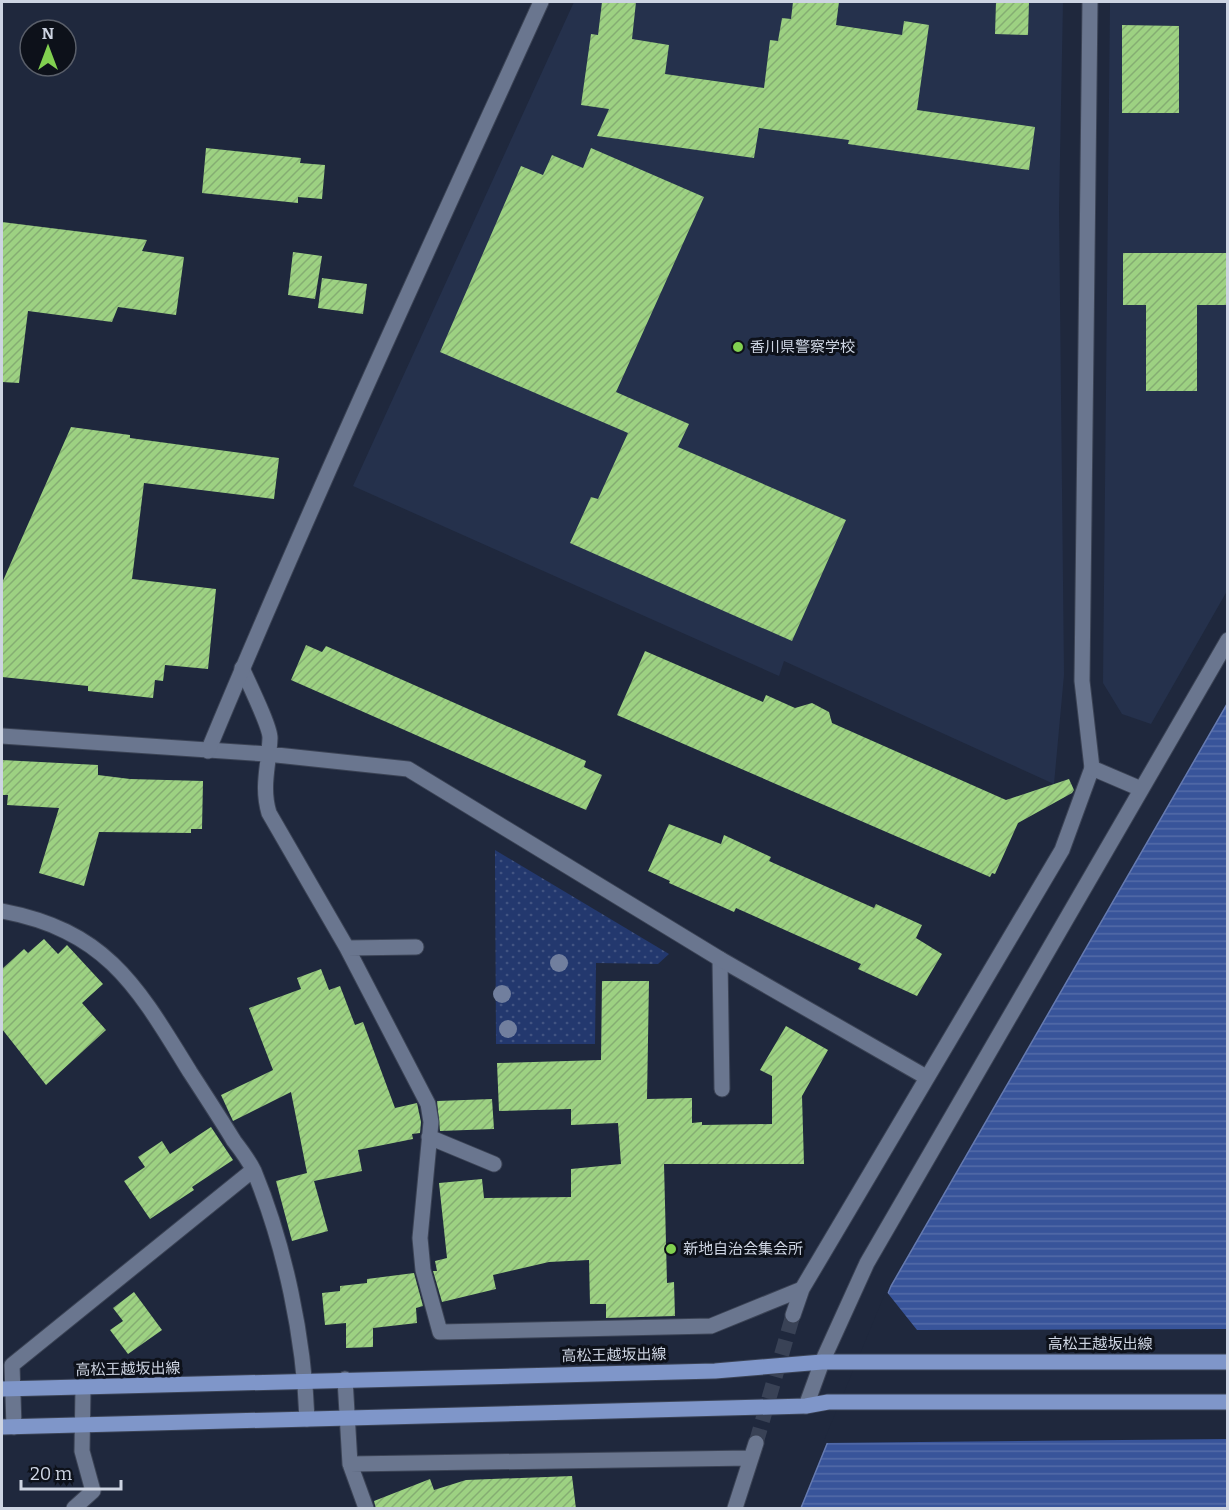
<svg xmlns="http://www.w3.org/2000/svg" width="1229" height="1510" font-family="Bitter,'Noto Sans JP',serif">
	<style>
		.built { fill: #25314c }
		.grass { fill: url(#grass-dots) }
		.water { fill: url(#water-rules); stroke: #657ab0; stroke-width: 1.5 }
		.pier { fill: #1f283d }
		.building { fill: url(#building-hatch) }
		.lines { fill: none; stroke-linecap: round; stroke-linejoin: round }
		.minor-tunnel { stroke: #394256; stroke-width: 15; stroke-dasharray: 15 8; stroke-linecap: butt }
		.service-casing { stroke: #3b4355; stroke-width: 17 }
		.minor-casing { stroke: #3b4355; stroke-width: 17 }
		.tertiary-casing { stroke: #3b4355; stroke-width: 17 }
		.primary-casing { stroke: #3b4355; stroke-width: 17 }
		.service { stroke: #6a768f; stroke-width: 15 }
		.minor { stroke: #6a768f; stroke-width: 15 }
		.tertiary { stroke: #6a768f; stroke-width: 15 }
		.primary { stroke: #7f96c9; stroke-width: 15 }
		.tree { fill: #717f9e }
		.poi-dot { fill: #81d050; stroke: #0d111a; stroke-width: 2 }
		.labels { text-anchor: middle; dominant-baseline: central; stroke-width: 6; stroke-linejoin: round; paint-order: stroke }
		.poi-label { font-size: 15px; fill: #cdd4e2; stroke: #0d111a; text-anchor: start }
		.street-label { font-size: 15px; fill: #cdd4e2; stroke: #0d111a }
	</style>
	<defs>
		<pattern id="grass-dots" width="8" height="8" patternUnits="userSpaceOnUse" patternTransform="scale(1.5)"><rect width="8" height="8" fill="#23386e"/><path d="M2 2h.1M6 6h.1" fill="none" stroke="#425482" stroke-width="1.8" stroke-linecap="round"/></pattern>
		<pattern id="water-rules" width="6" height="5" patternUnits="userSpaceOnUse" patternTransform="scale(1.5)"><rect width="6" height="5" fill="#38549a"/><path d="M0 2.5h6" fill="none" stroke="#546ca8"/></pattern>
		<pattern id="building-hatch" width="6" height="6" patternUnits="userSpaceOnUse" patternTransform="scale(1.5)"><rect width="6" height="6" fill="#9dd182"/><path d="M-1 1l2-2M0 6l6-6M5 7l2-2" fill="none" stroke="#85ad72"/></pattern>
	</defs>
	<rect width="100%" height="100%" fill="#1f283d"/>
	<!-- built -->
	<path class="built" d="M 574,2 L 1063,2 L 1059,208 L 1064,675 L 1054,784 L 784,661 L 779,676 L 353,486 Z
		M 1110,2 L 1227,2 L 1227,591 L 1151,724 L 1122,714 L 1103,683 Z"/>
	<!-- grass -->
	<path class="grass" d="M 495,850 L 669,954 L 658,964 L 596,963 L 595,1044 L 496,1044 Z"/>
	<!-- water -->
	<path class="water" d="M 1227,704 L 1227,1508 L 801,1508 L 891,1286 Z"/>
	<!-- pier -->
	<path class="pier" d="M 886,1291 L 917,1330 L 1227,1329 L 1227,1439 L 823,1443 Z"/>
	<!-- building -->
	<path class="building" d="M 602,2 L 636,2 L 632,39 L 669,45 L 665,74 L 764,88 L 770,40 L 778,41 L 782,18 L 791,19 L 793,2 L 839,2 L 836,25 L 902,35 L 904,21 L 929,25 L 917,110 L 1035,127 L 1029,170 L 848,144 L 849,140 L 759,128 L 754,158 L 597,136 L 609,109 L 581,105 L 591,34 L 598,35 Z
		M 996,2 L 1029,2 L 1028,35 L 995,34 Z
		M 1122,25 L 1179,26 L 1179,113 L 1122,113 Z
		M 206,148 L 301,158 L 300,163 L 325,165 L 322,199 L 298,197 L 298,203 L 202,193 Z
		M 591,148 L 704,197 L 616,392 L 689,424 L 678,447 L 846,520 L 792,641 L 570,543 L 591,497 L 598,499 L 628,433 L 440,352 L 521,166 L 543,175 L 552,155 L 583,168 Z
		M 2,222 L 147,240 L 142,251 L 184,257 L 176,315 L 118,307 L 112,322 L 28,311 L 19,383 L 2,382 Z
		M 293,252 L 322,256 L 315,299 L 288,295 Z
		M 1123,253 L 1227,253 L 1227,305 L 1197,305 L 1197,391 L 1146,391 L 1146,305 L 1123,305 Z
		M 322,278 L 367,284 L 363,314 L 318,308 Z
		M 71,427 L 130,435 L 130,438 L 279,458 L 274,499 L 144,483 L 132,579 L 216,589 L 208,669 L 165,665 L 163,681 L 155,680 L 153,698 L 88,691 L 88,686 L 2,677 L 2,583 Z
		M 306,645 L 322,652 L 326,646 L 586,761 L 584,767 L 602,775 L 586,810 L 291,680 Z
		M 645,651 L 763,702 L 766,695 L 795,708 L 812,703 L 829,712 L 832,723 L 1006,800 L 1069,779 L 1074,790 L 1072,793 L 1018,823 L 995,874 L 992,873 L 990,877 L 617,715 Z
		M 2,760 L 98,765 L 98,775 L 130,779 L 203,781 L 202,829 L 191,829 L 191,833 L 99,832 L 84,886 L 39,873 L 59,808 L 7,805 L 8,795 L 2,795 Z
		M 669,824 L 721,844 L 724,835 L 771,857 L 769,861 L 874,908 L 876,904 L 922,925 L 916,938 L 942,954 L 917,996 L 858,969 L 861,964 L 736,908 L 734,912 L 669,883 L 670,881 L 648,871 Z
		M 44,939 L 58,954 L 67,945 L 103,984 L 82,1003 L 106,1030 L 46,1085 L 2,1029 L 2,969 L 24,949 L 28,953 Z
		M 321,969 L 329,990 L 340,986 L 355,1025 L 363,1022 L 395,1108 L 417,1103 L 421,1122 L 420,1133 L 412,1134 L 413,1139 L 358,1150 L 362,1171 L 314,1181 L 328,1231 L 292,1241 L 276,1181 L 307,1173 L 291,1092 L 233,1121 L 221,1095 L 273,1070 L 249,1008 L 301,989 L 297,978 Z
		M 602,981 L 649,981 L 647,1099 L 692,1098 L 692,1123 L 702,1122 L 702,1125 L 772,1124 L 772,1076 L 760,1070 L 786,1026 L 828,1050 L 802,1096 L 804,1164 L 664,1164 L 667,1283 L 674,1282 L 675,1316 L 606,1318 L 606,1304 L 590,1304 L 589,1260 L 549,1262 L 493,1275 L 496,1289 L 442,1302 L 433,1271 L 437,1271 L 435,1261 L 447,1258 L 439,1183 L 482,1179 L 484,1198 L 571,1197 L 571,1169 L 621,1164 L 618,1123 L 571,1125 L 571,1109 L 499,1111 L 497,1063 L 601,1060 Z
		M 492,1099 L 494,1129 L 440,1131 L 437,1101 Z
		M 211,1127 L 233,1160 L 192,1187 L 194,1190 L 150,1219 L 124,1181 L 145,1167 L 138,1157 L 162,1141 L 170,1154 Z
		M 414,1273 L 423,1306 L 416,1308 L 417,1323 L 373,1328 L 373,1347 L 346,1348 L 346,1323 L 325,1325 L 322,1293 L 340,1291 L 340,1286 L 367,1283 L 367,1279 Z
		M 134,1292 L 162,1330 L 128,1354 L 110,1330 L 123,1321 L 113,1308 Z
		M 572,1476 L 576,1509 L 376,1509 L 374,1501 L 430,1479 L 434,1490 L 466,1480 Z"/>
	<g class="lines">
		<!-- minor-tunnel -->
		<path class="minor-tunnel" d="M 756,1443 L 793,1315"/>
		<defs>
			<path id="service" d="M 720,959 L 722,1089
				M 74,1508 L 93,1491 L 82,1451 L 83,1388"/>
			<path id="minor" d="M 242,668 C 248,682 270,726 270,738 C 269,765 261,786 269,813 L 347,948 L 428,1104 L 431,1122 L 420,1238 L 423,1270 L 440,1332 L 711,1326 L 802,1289
				M 2,736 L 267,754 L 408,769 L 720,959 L 926,1077
				M 2,911 C 107,931 137,986 190,1072 C 205,1095 220,1118 234,1141 C 241,1150 249,1161 254,1171 C 285,1246 304,1338 307,1419
				M 347,948 L 416,947
				M 429,1137 L 494,1164
				M 793,1315 L 802,1289 L 1062,850 L 1092,768
				M 345,1379 L 350,1464 L 366,1508
				M 14,1427 L 12,1365 L 253,1170
				M 350,1464 L 750,1458
				M 735,1508 L 756,1443"/>
			<path id="tertiary" d="M 1090,2 L 1082,681 L 1092,768 L 1141,789
				M 208,751 C 313,498 428,250 541,2
				M 806,1406 L 822,1362 L 867,1263 L 1228,640"/>
			<path id="primary" d="M 2,1389 L 715,1371 L 822,1362 L 1228,1362
				M 2,1427 L 806,1406 L 828,1402 L 1228,1402"/>
		</defs>
		<!-- service casing -->
		<use href="#service" class="service-casing"/>
		<!-- minor casing -->
		<use href="#minor" class="minor-casing"/>
		<!-- tertiary casing -->
		<use href="#tertiary" class="tertiary-casing"/>
		<!-- primary casing -->
		<use href="#primary" class="primary-casing"/>
		<!-- service -->
		<use href="#service" class="service"/>
		<!-- minor -->
		<use href="#minor" class="minor"/>
		<!-- tertiary -->
		<use href="#tertiary" class="tertiary"/>
		<!-- primary -->
		<use href="#primary" class="primary"/>
	</g>
	<!-- trees -->
	<g class="tree">
		<circle cx="559" cy="963" r="9"/>
		<circle cx="502" cy="994" r="9"/>
		<circle cx="508" cy="1029" r="9"/>
	</g>
	<!-- markers -->
	<g class="poi-dot">
		<circle cx="738" cy="347" r="6"/>
		<circle cx="671" cy="1249" r="6"/>
	</g>
	<g class="labels">
		<!-- poi labels -->
		<g class="poi-label">
			<text x="750" y="347">香川県警察学校</text>
			<text x="683" y="1249">新地自治会集会所</text>
		</g>
		<!-- street labels -->
		<g class="street-label">
			<text x="1100" y="1344">高松王越坂出線</text>
			<text transform="translate(614 1355) rotate(-1)">高松王越坂出線</text>
			<text transform="translate(128 1369) rotate(-1)">高松王越坂出線</text>
		</g>
	</g>
	<!-- border -->
	<rect width="1229" height="1510" fill="none" stroke="#cdd4e2" stroke-width="6"/>
	<!-- north arrow -->
	<g transform="translate(48 48)"><circle r="28" fill="#0d111a" stroke="#5a5f6a" stroke-width="1.5"/>
	<path d="M0-4.5L10 22L0 15L-10 22Z" fill="#81d050"/>
	<text y="-9" font-size="16" font-weight="bold" text-anchor="middle" fill="#cdd4e2">N</text>
	</g>
	<!-- scale -->
	<path d="M21 1480v9h100v-9" fill="none" stroke="#cdd4e2" stroke-width="3"/>
	<text x="30" y="1480" font-size="18" fill="#cdd4e2" stroke="#0d111a" stroke-width="4.5" paint-order="stroke">20 m</text>
</svg>
